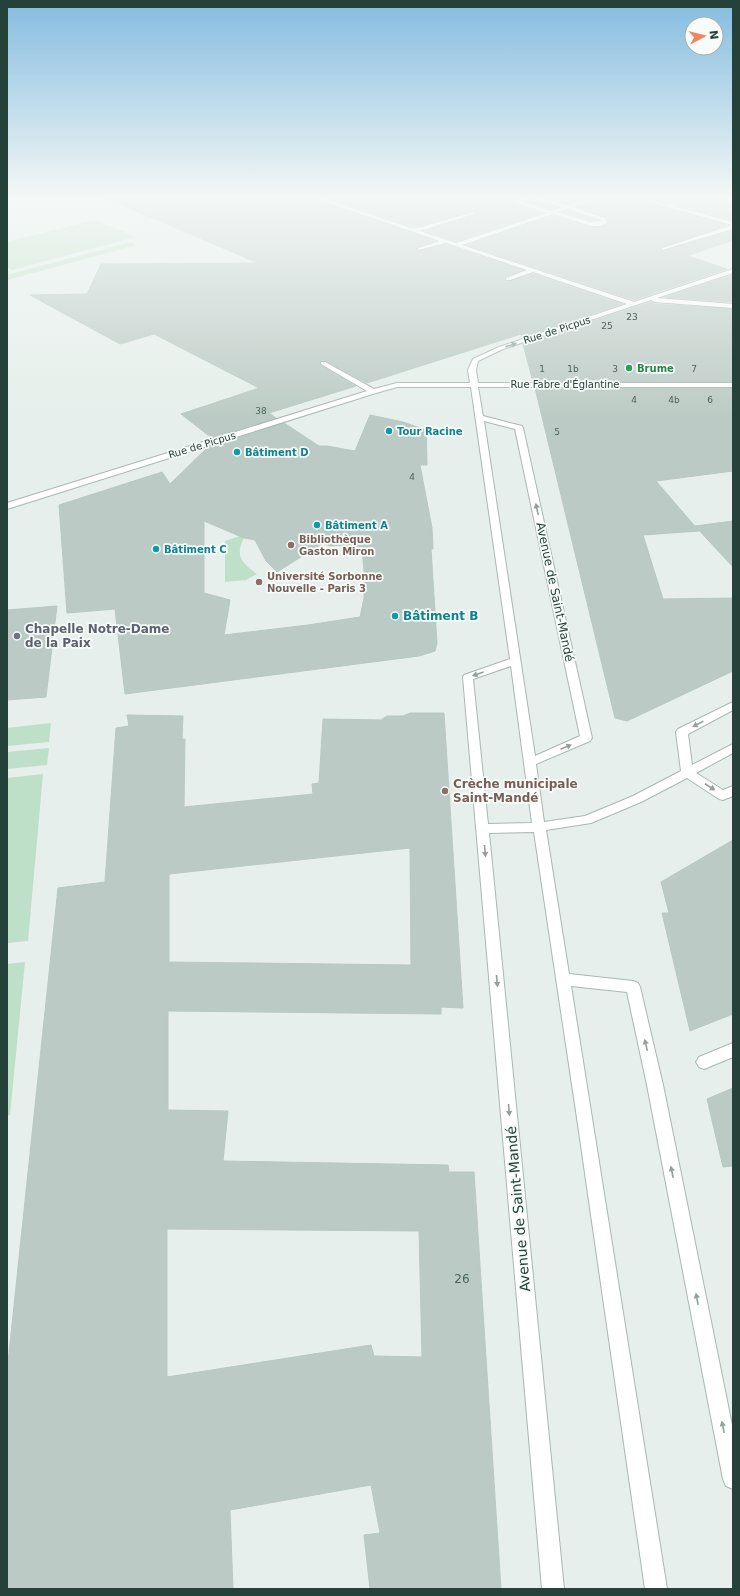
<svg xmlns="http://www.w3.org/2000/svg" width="740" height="1596" font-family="'DejaVu Sans',sans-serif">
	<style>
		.green { fill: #bfe0c8 }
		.building { fill: #bbcac4; stroke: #b8c9c2; fill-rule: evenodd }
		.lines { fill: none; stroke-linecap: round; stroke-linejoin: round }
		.minor-tunnel { stroke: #bfccc8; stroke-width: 6; stroke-dasharray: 6 3; stroke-linecap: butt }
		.minor-casing { stroke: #a8b8b2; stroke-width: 2 }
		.minor { fill: #fff; fill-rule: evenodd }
		.oneway { fill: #92a09c }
		.leisure-dot { fill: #2e9e5b; stroke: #f7fbf9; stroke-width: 1.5 }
		.culture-dot { fill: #0f9aa8; stroke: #f7fbf9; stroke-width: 1.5 }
		.education-dot { fill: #8d6e63; stroke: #f7fbf9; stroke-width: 1.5 }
		.worship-dot { fill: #6b7280; stroke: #f7fbf9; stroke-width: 1.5 }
		.labels { text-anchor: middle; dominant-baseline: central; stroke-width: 3.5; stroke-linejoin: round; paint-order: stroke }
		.far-number-label { font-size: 9px; fill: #4a645c }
		.far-street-label { font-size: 10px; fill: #24423a; stroke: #f7fbf9 }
		.far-leisure-label { font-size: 10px; font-weight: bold; fill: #27864d; stroke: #f7fbf9; text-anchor: start }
		.far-culture-label { font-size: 10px; font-weight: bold; fill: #0d838f; stroke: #f7fbf9; text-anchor: start }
		.far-education-label { font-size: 10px; font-weight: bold; fill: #785e54; stroke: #f7fbf9; text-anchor: start }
		.street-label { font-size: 12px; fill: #24423a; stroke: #f7fbf9 }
		.culture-label { font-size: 12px; font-weight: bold; fill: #0d838f; stroke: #f7fbf9; text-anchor: start }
		.worship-label { font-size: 12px; font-weight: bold; fill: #5b616d; stroke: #f7fbf9; text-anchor: start }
		.education-label { font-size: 12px; font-weight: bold; fill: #785e54; stroke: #f7fbf9; text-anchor: start }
		.near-number-label { font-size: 12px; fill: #4a645c }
		.near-street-label { font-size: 14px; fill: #24423a; stroke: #f7fbf9 }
	</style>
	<rect width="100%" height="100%" fill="#e6efeb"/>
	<!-- green -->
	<path class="green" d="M 695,196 L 726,196 L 704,211 L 675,204 Z
		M 95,220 L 136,237 L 12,270 L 7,267 L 7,242 Z
		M 131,242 L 137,245 L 7,280 L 7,275 Z
		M 240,536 L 244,538 C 234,557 243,563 257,574 L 246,580 L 225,582 L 225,541 Z
		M 51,723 L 49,742 L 7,746 L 7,728 Z
		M 49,748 L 47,765 L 7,769 L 7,752 Z
		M 43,774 L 28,941 L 7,943 L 7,778 Z
		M 25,962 L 10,1115 L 7,1116 L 7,964 Z"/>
	<!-- building -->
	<path class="building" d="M 101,196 L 307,196 L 435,241 L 418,247 L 417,251 L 446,245 L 523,270 L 505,277 L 504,280 L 506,282 L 533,274 L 622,304 L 522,338 L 521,334 L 367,383 L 326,361 L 321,360 L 320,362 L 320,365 L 356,386 L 269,413 L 276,418 L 212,438 L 181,414 L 259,388 L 154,334 L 120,344 L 30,295 L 87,294 L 101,264 L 258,263 Z
		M 322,196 L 518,196 L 514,198 L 516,204 L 542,213 L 456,241 L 425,231 L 474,215 L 475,211 L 414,227 Z
		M 544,196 L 591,196 L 568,204 Z
		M 605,196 L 627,196 L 727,225 L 662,247 L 660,250 L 662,251 L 733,231 L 733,240 L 687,256 L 727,269 L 634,300 L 467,245 L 553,216 L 590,227 L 600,227 L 608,224 L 605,217 L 578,207 Z
		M 640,196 L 685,196 L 686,197 L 674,201 L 663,202 Z
		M 726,196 L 733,196 L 733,220 L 691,209 Z
		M 536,200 L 558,207 L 552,209 L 525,201 Z
		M 568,211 L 596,220 L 590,220 L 563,212 Z
		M 733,275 L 733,302 L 665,297 Z
		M 651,302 L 654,304 L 733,309 L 733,382 L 533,382 L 523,344 Z
		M 535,388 L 733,388 L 733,471 L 656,481 L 699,531 L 643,535 L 663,599 L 733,598 L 733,671 L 627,721 L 615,718 Z
		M 370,415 L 403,422 L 426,430 L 427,465 L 420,465 L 432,528 L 433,549 L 431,549 L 437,643 L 435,651 L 419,656 L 125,694 L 115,609 L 67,613 L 59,505 L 162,472 L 170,484 L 207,448 L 284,423 L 319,446 L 327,446 L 355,451 ZM 204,521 L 244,538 L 255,540 L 266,561 L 277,572 L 323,543 L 330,546 L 344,545 L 362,549 L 364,570 L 364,598 L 360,617 L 308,625 L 224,635 L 230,600 L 204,593 Z
		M 733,521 L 733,567 L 695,526 Z
		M 57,606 L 46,697 L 7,700 L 7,610 Z
		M 410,713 L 444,713 L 463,1008 L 441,1007 L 441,1014 L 168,1011 L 168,1110 L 228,1111 L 223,1161 L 448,1165 L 449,1172 L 474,1172 L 501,1589 L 370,1589 L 364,1535 L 380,1533 L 371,1485 L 230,1510 L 233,1589 L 7,1589 L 7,1372 L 58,888 L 105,882 L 116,728 L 129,726 L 127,715 L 183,716 L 182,739 L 185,739 L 184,807 L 313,794 L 312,784 L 319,783 L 323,719 L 381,720 L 387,716 L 403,716 ZM 410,848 L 411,965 L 169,962 L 169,874 ZM 167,1229 L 419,1231 L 422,1357 L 374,1356 L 371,1345 L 167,1377 Z
		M 733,840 L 733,1014 L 690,1031 L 662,913 L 669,913 L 661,882 Z
		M 733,1088 L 733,1166 L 723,1167 L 707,1099 Z"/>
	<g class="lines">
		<!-- minor-tunnel -->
		<path class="minor-tunnel" d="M 269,202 L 291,196"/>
		<defs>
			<path id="minor" d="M 308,196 L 316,196 L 414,229 L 474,212 L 474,214 L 420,231 L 456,243 L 547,213 L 516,203 L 515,199 L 524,196 L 539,196 L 568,206 L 596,196 L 604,196 L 573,207 L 605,218 L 607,223 L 599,226 L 590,226 L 553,214 L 462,245 L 634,302 L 733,269 L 733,273 L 657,298 L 733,304 L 733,308 L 654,302 L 651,300 L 503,349 L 478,361 L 476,370 L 478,383 L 733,383 L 733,387 L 478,387 L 483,416 L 522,426 L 523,428 L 592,738 L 590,741 L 536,764 L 544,822 L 585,816 L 633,796 L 681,771 L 676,732 L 678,729 L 733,702 L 733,710 L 688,734 L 692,765 L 733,744 L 733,753 L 696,773 L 723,790 L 733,786 L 733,796 L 723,800 L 719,799 L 687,778 L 641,802 L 591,823 L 546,830 L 569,974 L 633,981 L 638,983 L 640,987 L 663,1085 L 733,1430 L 733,1489 L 726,1486 L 723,1479 L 647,1085 L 627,992 L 571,986 L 667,1589 L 645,1589 L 577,1118 L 534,832 L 489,833 L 564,1589 L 542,1589 L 463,677 L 464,675 L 510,659 L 471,387 L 397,387 L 376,393 L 7,509 L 7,503 L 367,391 L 321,364 L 321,362 L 325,362 L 374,389 L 397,383 L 470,383 L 468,370 L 473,359 L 499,347 L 627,304 L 533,272 L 510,280 L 506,280 L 506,278 L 527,270 L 446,243 L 418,250 L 418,248 L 440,241 ZM 527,199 L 536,199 L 563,207 L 552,211 L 520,201 ZM 568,209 L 601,220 L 602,221 L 590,222 L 558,212 ZM 484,421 L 515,429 L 580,736 L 535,756 ZM 511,666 L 532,823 L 488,824 L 473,679 Z
				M 628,196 C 641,196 658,205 667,204 C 678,204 686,196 697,196 L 673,206 L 733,222 L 733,229 L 662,250 L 662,248 L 732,225 Z
				M 733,1043 L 733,1057 L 704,1069 L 699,1067 L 696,1062 L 699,1057 Z"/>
		</defs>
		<!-- minor casing -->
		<use href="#minor" class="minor-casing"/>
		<!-- minor -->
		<use href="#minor" class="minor"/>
	</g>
	<!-- one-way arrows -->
	<defs><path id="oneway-solid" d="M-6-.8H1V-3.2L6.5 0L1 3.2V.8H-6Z"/></defs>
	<g class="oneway">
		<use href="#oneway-solid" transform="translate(511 345) rotate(-18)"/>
		<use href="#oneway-solid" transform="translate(537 509) rotate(-102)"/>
		<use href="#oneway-solid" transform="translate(478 674) rotate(161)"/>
		<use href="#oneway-solid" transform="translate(698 724) rotate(153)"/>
		<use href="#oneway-solid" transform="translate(566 747) rotate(-23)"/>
		<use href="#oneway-solid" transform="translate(710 787) rotate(33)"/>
		<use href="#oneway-solid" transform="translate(485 851) rotate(85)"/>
		<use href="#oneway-solid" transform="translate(497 981) rotate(85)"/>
		<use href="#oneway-solid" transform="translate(646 1045) rotate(-103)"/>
		<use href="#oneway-solid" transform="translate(509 1110) rotate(85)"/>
		<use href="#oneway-solid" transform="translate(672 1172) rotate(-101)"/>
		<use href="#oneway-solid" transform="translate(697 1299) rotate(-101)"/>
		<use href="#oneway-solid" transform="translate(723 1427) rotate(-101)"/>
	</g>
	<!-- sky -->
	<linearGradient id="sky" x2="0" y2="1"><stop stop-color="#84bce0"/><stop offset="0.47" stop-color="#f4f8f6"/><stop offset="1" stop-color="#f4f8f6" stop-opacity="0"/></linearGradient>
	<rect width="740" height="420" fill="url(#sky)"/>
	<!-- markers -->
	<circle class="leisure-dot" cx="629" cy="368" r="4"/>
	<g class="culture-dot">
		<circle cx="389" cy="431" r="4"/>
		<circle cx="237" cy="452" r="4"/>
		<circle cx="317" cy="525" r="4"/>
		<circle cx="156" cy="549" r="4"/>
		<circle cx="395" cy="616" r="4"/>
	</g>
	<g class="education-dot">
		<circle cx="291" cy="545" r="4"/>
		<circle cx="259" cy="582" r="4"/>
		<circle cx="445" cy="791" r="4"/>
	</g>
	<circle class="worship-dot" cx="17" cy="636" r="4"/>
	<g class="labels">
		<!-- far-number labels -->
		<g class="far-number-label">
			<text x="632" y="317">23</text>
			<text x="607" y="326">25</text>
			<text x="542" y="369">1</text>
			<text x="573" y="369">1b</text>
			<text x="615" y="369">3</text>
			<text x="694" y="369">7</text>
			<text x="634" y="400">4</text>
			<text x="674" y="400">4b</text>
			<text x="710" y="400">6</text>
			<text x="261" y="411">38</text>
			<text x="557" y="432">5</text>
			<text x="412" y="477">4</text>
		</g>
		<!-- far-street labels -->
		<g class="far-street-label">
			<text transform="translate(557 330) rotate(-18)">Rue de Picpus</text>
			<text x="565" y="384">Rue Fabre d'Églantine</text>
			<text transform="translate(202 445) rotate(-17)">Rue de Picpus</text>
		</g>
		<!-- far-leisure labels -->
		<g class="far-leisure-label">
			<text x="637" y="368">Brume</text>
		</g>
		<!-- far-culture labels -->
		<g class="far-culture-label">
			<text x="397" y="431">Tour Racine</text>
			<text x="245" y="452">Bâtiment D</text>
			<text x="325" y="525">Bâtiment A</text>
			<text x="164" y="549">Bâtiment C</text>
		</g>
		<!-- far-education labels -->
		<g class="far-education-label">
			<text x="299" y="539">Bibliothèque<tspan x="299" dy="12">Gaston Miron</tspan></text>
			<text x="267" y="576">Université Sorbonne<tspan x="267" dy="12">Nouvelle - Paris 3</tspan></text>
		</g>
		<!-- street labels -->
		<g class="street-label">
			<text transform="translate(555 592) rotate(78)">Avenue de Saint-Mandé</text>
		</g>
		<!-- culture labels -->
		<g class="culture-label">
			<text x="403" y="616">Bâtiment B</text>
		</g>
		<!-- worship labels -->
		<g class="worship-label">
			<text x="25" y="629">Chapelle Notre-Dame<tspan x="25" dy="14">de la Paix</tspan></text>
		</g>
		<!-- education labels -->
		<g class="education-label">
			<text x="453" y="784">Crèche municipale<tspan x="453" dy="14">Saint-Mandé</tspan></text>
		</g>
		<!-- near-number labels -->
		<g class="near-number-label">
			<text x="462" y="1279">26</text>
		</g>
		<!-- near-street labels -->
		<g class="near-street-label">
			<text transform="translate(518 1209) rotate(-95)">Avenue de Saint-Mandé</text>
		</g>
	</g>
	<!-- border -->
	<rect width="740" height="1596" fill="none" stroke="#24423a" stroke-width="16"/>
	<!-- north arrow -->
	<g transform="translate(704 36) rotate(83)"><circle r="19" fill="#f7fbf9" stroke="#a3b1ad"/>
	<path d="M0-3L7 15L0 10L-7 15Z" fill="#f4845f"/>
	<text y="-6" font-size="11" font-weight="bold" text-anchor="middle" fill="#24423a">N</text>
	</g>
</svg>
